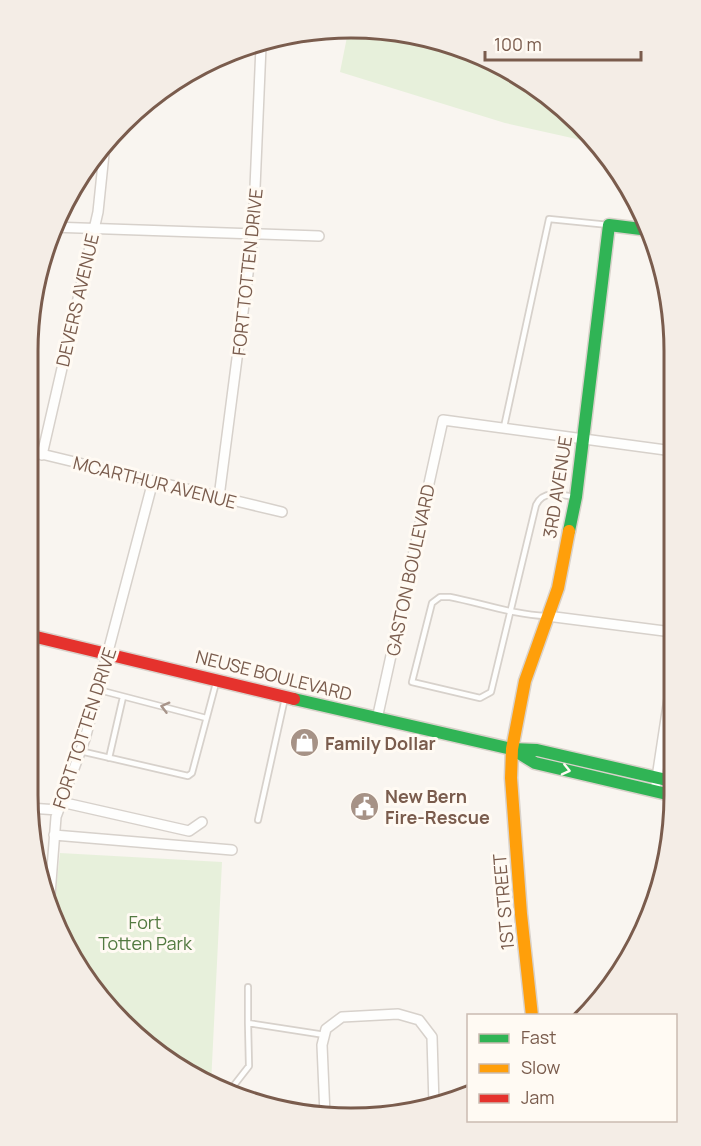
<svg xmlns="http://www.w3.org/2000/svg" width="701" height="1146" font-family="Manrope,sans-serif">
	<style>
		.green { fill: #e7f0db }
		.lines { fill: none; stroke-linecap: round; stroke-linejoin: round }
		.lane-casing { stroke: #d7d1cb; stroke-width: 8 }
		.street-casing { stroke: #d7d1cb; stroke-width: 12 }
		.fast-casing { stroke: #d9d2cb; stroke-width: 15 }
		.slow-casing { stroke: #d9d2cb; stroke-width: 15 }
		.jam-casing { stroke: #d9d2cb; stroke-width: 15 }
		.lane { stroke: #fefefd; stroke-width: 4.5 }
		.street { stroke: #fefefd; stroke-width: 9 }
		.fast { stroke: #30b455; stroke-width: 12 }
		.slow { stroke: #ff9f0a; stroke-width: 12 }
		.jam { stroke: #e5322d; stroke-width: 12 }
		.oneway { stroke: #a8958b }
		.oneway2 { stroke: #fffaf3 }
		.labels { text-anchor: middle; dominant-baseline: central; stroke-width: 6; stroke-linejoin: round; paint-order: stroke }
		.street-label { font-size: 18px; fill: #7a5c4d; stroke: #fffaf3 }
		.poi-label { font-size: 18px; font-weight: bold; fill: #7a5c4d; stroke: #fffaf3; text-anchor: start }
		.park-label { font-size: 18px; fill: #537a41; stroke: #fffaf3 }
		.rim { fill: none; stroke: #7a5c4d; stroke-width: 3 }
	</style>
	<rect width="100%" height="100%" fill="#f9f5f0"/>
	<!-- green -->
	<path class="green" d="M 348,32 L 434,38 L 547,94 L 590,142 L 505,123 L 340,72 Z
		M 60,853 L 222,862 L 211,1084 L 170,1064 L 94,992 L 53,916 Z"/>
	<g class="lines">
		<defs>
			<path id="lane" d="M 504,427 L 549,219 L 609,225
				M 546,616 C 515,615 481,603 450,597 L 440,597 L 432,603 L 412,682 L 480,698 L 491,692 L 536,505 C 543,490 560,494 574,497
				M 99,690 L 206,718
				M 80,751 L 188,776 L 192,773 L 216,683
				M 661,754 L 672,756
				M 109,758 L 123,697
				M 258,820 L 285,698
				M 248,987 L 248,1023 L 325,1035
				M 228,1093 L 249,1066 L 248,1023"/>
			<path id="street" d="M 51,227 L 319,236
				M 29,451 L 282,512
				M 42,455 L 98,212 L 105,144
				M 219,497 L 253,235 L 261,46
				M 547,616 L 672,632
				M 377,719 L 443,420 L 673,451
				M 656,784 L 672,679
				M 61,802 L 189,831 L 202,822
				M 29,808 L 58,810
				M 54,835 L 232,850
				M 49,908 L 56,817 L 85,739 L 153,481
				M 325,1115 L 322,1045 L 326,1029 L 342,1017 L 398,1014 L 419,1020 L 432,1037 L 434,1105"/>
			<path id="fast" d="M 569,531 L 576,497 L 609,225 L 649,230
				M 294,699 L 512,749 L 537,750 L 671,781
				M 514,750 L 535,763 L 671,795"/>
			<path id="slow" d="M 532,1016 L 521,914 L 511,778 L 512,749 L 525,681 L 558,588 L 569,531"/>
			<path id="jam" d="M 28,635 L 294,699"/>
		</defs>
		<!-- lane casing -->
		<use href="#lane" class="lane-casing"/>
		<!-- street casing -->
		<use href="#street" class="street-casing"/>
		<!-- fast casing -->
		<use href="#fast" class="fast-casing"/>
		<!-- slow casing -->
		<use href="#slow" class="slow-casing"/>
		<!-- jam casing -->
		<use href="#jam" class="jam-casing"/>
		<!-- lane -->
		<use href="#lane" class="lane"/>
		<!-- street -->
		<use href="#street" class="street"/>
		<!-- fast -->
		<use href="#fast" class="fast"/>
		<!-- slow -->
		<use href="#slow" class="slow"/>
		<!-- jam -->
		<use href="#jam" class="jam"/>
	</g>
	<!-- one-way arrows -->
	<defs><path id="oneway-chevron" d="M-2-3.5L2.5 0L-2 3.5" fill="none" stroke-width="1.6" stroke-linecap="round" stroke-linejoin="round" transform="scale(1.5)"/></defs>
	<use class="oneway" href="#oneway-chevron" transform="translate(165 707) rotate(-165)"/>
	<use class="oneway2" href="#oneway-chevron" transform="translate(566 770) rotate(13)"/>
	<!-- icons -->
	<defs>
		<symbol id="shop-disc" viewBox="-11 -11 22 22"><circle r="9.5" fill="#a69286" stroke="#fffaf3"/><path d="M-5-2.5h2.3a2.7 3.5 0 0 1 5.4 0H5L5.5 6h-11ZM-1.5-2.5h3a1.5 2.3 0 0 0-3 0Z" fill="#fff"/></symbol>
		<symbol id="civic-disc" viewBox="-11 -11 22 22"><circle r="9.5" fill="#a69286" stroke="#fffaf3"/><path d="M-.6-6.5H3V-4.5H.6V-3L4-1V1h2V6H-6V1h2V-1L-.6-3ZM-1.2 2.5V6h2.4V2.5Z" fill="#fff"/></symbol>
	</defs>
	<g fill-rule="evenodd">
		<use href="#shop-disc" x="288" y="726" width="33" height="33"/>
		<use href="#civic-disc" x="348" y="790" width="33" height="33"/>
	</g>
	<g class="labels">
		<!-- street labels -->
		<g class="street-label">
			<text transform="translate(247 272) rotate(-84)">FORT TOTTEN DRIVE</text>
			<text transform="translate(77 300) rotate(-77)">DEVERS AVENUE</text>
			<text transform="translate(155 482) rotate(14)">MCARTHUR AVENUE</text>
			<text transform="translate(557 487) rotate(-81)">3RD AVENUE</text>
			<text transform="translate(410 570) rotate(-78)">GASTON BOULEVARD</text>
			<text transform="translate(274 675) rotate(14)">NEUSE BOULEVARD</text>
			<text transform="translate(84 728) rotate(-72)">FORT TOTTEN DRIVE</text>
			<text transform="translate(503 902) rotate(-95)">1ST STREET</text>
		</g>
		<!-- poi labels -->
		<g class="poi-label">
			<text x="325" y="743">Family Dollar</text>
			<text x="385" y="796">New Bern<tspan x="385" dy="21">Fire-Rescue</tspan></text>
		</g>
		<!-- park labels -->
		<g class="park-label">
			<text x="145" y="922">Fort<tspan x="145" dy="21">Totten Park</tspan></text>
		</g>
	</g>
	<!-- crop -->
	<path d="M0 0H701V1146H0ZM351 38H351A313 313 0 0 1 664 351V795A313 313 0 0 1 351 1108H351A313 313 0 0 1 38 795V351A313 313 0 0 1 351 38Z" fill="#f4ede6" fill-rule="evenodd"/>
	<path class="rim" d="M351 38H351A313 313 0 0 1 664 351V795A313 313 0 0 1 351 1108H351A313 313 0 0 1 38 795V351A313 313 0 0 1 351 38Z"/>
	<!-- legend -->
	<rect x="467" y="1014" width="210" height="108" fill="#fffaf3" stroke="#cabbb1" stroke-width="1.5"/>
	<rect x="479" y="1034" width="30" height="9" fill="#30b455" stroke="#cabbb1" stroke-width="1.5"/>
	<text x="521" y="1044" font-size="18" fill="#7a5c4d">Fast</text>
	<rect x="479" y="1064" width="30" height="9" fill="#ff9f0a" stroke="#cabbb1" stroke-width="1.5"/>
	<text x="521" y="1074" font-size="18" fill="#7a5c4d">Slow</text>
	<rect x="479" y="1094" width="30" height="9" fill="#e5322d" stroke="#cabbb1" stroke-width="1.5"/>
	<text x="521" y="1104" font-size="18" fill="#7a5c4d">Jam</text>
	<!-- scale -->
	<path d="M485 51v9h156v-9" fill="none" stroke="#7a5c4d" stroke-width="3"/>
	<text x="494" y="51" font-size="18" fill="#7a5c4d" stroke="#fffaf3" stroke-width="4.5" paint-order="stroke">100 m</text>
</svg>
